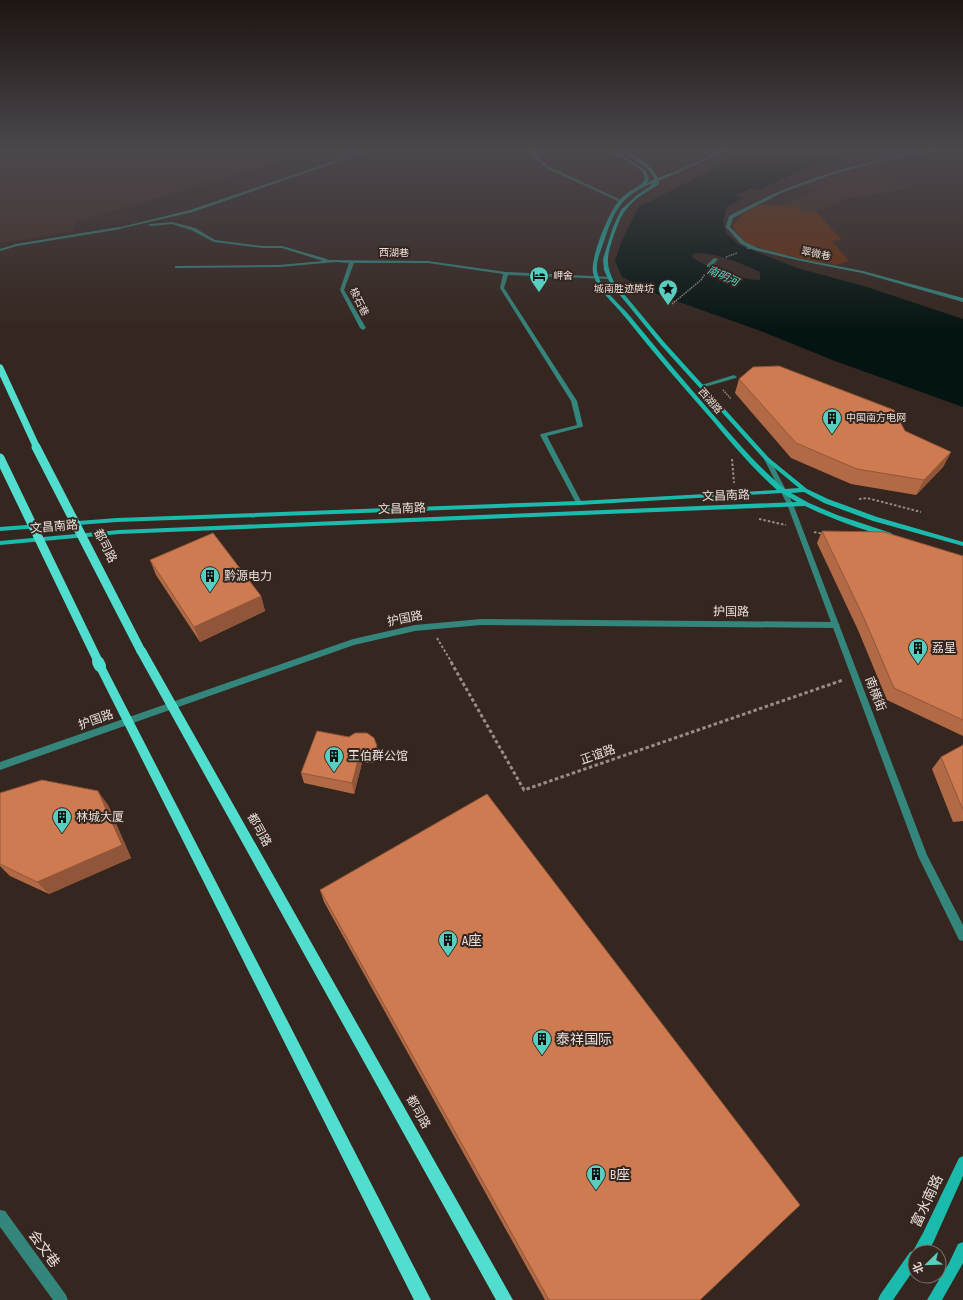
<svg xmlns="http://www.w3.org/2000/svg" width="963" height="1300" font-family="'Sofia Sans Condensed','Noto Sans SC',sans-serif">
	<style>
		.built { fill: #432e24 }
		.green { fill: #692e0b }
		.water { fill: #041412; fill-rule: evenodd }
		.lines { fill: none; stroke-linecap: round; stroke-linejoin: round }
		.path-far2 { stroke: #988c86; stroke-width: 1.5; stroke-dasharray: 1.5 1; stroke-linecap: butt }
		.path-far1 { stroke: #988c86; stroke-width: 2; stroke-dasharray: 2.5 2; stroke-linecap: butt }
		.path { stroke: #988c86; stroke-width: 3; stroke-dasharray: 3.5 2.5; stroke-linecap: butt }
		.service { fill: #34867d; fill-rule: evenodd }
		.pedestrian { fill: #34867d; fill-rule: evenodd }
		.minor { fill: #34867d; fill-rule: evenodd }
		.tertiary { fill: #34867d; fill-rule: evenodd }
		.secondary { fill: #1abbad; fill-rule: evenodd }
		.primary { fill: #51decf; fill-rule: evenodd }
		.primary-bridge-far2 { stroke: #51decf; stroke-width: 7 }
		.primary-bridge-far1 { stroke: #51decf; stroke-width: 9 }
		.primary-bridge { stroke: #51decf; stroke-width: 12 }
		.wall { fill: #b26a46 }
		.shaded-wall { fill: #915639 }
		.building { fill: #cf7b51; stroke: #915639 }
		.labels { text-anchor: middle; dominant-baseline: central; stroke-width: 4; stroke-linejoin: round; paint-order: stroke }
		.far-street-label { font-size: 10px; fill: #e9dfda; stroke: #35261f }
		.far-poi-label { font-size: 10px; fill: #e9dfda; stroke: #35261f; text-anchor: start }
		.far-water-label { font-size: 11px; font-style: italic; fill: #50d9ca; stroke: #35261f }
		.street-label { font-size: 12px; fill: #e9dfda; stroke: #35261f }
		.poi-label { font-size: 12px; fill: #e9dfda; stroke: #35261f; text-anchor: start }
		.near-poi-label { font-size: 14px; fill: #e9dfda; stroke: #35261f; text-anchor: start }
		.near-street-label { font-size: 14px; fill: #e9dfda; stroke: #35261f }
	</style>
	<rect width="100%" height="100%" fill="#35261f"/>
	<!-- built -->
	<path class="built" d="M 0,151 L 314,151 L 77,222 L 74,231 L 0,243 Z
		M 867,165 L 913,188 L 848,198 L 816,212 L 802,212 L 797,206 L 778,206 L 819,189 L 807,184 Z"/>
	<!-- green -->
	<path class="green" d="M 758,205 L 797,206 L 802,212 L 816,212 L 842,240 L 832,241 L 849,261 L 836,265 L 806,260 L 770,251 L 745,243 L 732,226 L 744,213 Z"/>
	<!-- water -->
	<path class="water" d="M 757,151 L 885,151 L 820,163 L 758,190 L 751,188 L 736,195 L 743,198 L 727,207 L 723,221 L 726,233 L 739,245 L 797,268 L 867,287 L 963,319 L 963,407 L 835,361 L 758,330 L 659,295 L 622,277 L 615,261 L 622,240 L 639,207 L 729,161 ZM 695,253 C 718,253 740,263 760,272 L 760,280 C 741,280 705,268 691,256 Z"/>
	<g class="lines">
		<!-- path-far2 -->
		<path class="path-far2" d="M 726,257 L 737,253
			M 672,304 L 701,280 L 705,274
			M 723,390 L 731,399"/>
		<!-- path-far1 -->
		<path class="path-far1" d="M 732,459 L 734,483
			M 859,499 L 867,498 L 921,512
			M 759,519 L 786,525
			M 814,532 L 824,534
			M 437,638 L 452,663"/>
		<!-- path -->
		<path class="path" d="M 451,662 L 524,790 L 843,680"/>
		<!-- service -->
		<path class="service" d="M 364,151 L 369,151 L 193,212 L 119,229 L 117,228 L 190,210 Z
			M 527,151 L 531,151 L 548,166 L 623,201 L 620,202 L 546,168 Z
			M 928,151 L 936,151 L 881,161 L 831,175 L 781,193 L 733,218 L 730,227 L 745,242 L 758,248 L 801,259 L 863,271 L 963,298 L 963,302 L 862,273 L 801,261 L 754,250 L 741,244 L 726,227 L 729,216 C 793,181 856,162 928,151 Z
			M 172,222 L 195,228 L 215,240 L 263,246 L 282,246 L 327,259 L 327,260 L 428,261 L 506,272 L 612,277 L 612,279 L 610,279 L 508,275 L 504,288 L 577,401 L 583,426 L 582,427 L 547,436 L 582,503 L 581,505 L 577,505 L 576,503 L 540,435 L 541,434 L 577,425 L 571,401 L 500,288 L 503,274 L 428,263 L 354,263 L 344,290 L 366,328 L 363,330 L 360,328 L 340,290 L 349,263 L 336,262 L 279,267 L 177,268 L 175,268 L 175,266 L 279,265 L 323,261 L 282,248 L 263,248 L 214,242 L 191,230 L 172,224 L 150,226 L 148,225 L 150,224 Z
			M 734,375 L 737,377 L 736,378 L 701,388 L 698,386 Z
			M 0,1210 L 5,1211 L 66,1295 L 68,1300 L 53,1300 L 0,1227 Z"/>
		<!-- pedestrian -->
		<path class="pedestrian" d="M 752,246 L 754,246 L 754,248 L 748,249 L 746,248 Z
			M 714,258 L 718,259 L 711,267 L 707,267 L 707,265 Z
			M 767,457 L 770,459 L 793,504 L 927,855 L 963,925 L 963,941 L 959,940 L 918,856 L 787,504 L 764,459 Z"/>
		<!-- minor -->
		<path class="minor" d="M 720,151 L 725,151 L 673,175 L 670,174 Z
			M 119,227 L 121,228 L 121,229 L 17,246 L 0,251 L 0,249 L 16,244 Z"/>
		<!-- tertiary -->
		<path class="tertiary" d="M 481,619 L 836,622 L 840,625 L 836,628 L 481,625 L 415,631 L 354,645 L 0,770 L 0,762 L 353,639 L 415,625 Z"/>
		<!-- secondary -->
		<path class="secondary" d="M 612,151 L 616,151 L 646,171 L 649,179 L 647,183 L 655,179 L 651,173 L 643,165 L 622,151 C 633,151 653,168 658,178 L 671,173 L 674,174 L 658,181 L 658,182 L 659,182 L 659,184 C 648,191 633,199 625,211 C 619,218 607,252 608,261 C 608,269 611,275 614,282 L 664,342 L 769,458 L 807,489 L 828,499 L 877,517 L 963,542 L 963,546 L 873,521 L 824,503 L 804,492 L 791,493 L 809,503 L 837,515 L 891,533 L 893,535 L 889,537 C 860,529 832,519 805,506 L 119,534 L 0,545 L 0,541 L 119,530 L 797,502 L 782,493 L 579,505 L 117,522 L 0,531 L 0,527 L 117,518 L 579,501 L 777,490 C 753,469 733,445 713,421 C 683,387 653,352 625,317 C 614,303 597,290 593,273 C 590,259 608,214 618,202 C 622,197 628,192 634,189 C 640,185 647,182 644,174 C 640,166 619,157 612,151 ZM 652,183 L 651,186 L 637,195 L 621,210 L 613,227 L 603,259 L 604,270 L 610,283 L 660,344 L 765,460 L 799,488 L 785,489 C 759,468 739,444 717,419 C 687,385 658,350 629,315 C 618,302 600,289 597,271 C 596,262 600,252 603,244 C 614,212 619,197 652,183 Z
			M 963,1156 L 963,1176 L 933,1243 L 927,1252 L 915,1252 L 915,1268 L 893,1300 L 878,1300 L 880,1295 L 910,1252 L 913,1251 L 923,1233 L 959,1158 Z
			M 963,1242 L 963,1263 L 942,1300 L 927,1300 L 949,1263 L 958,1244 Z"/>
		<!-- primary -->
		<path class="primary" d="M 141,647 L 145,648 L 513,1300 L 496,1300 L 136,651 Z
			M 100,662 L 104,663 L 105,666 L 431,1300 L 414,1300 L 95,666 L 96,663 Z"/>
		<!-- primary-bridge-far2 -->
		<path class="primary-bridge-far2" d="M 0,368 L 37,448"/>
		<!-- primary-bridge-far1 -->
		<path class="primary-bridge-far1" d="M 36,447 L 141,651
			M 0,458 L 99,663"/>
		<!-- primary-bridge -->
		<path class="primary-bridge" d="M 98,662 L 100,666"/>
	</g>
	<!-- wall -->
	<path class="wall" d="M 739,379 L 905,431 L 951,452 L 943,467 L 916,495 L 851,484 L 791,458 L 735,393 Z
		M 822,531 L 963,556 L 963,736 L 887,700 L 858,630 L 817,543 Z
		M 150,560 L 261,596 L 265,611 L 200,642 L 156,575 Z
		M 349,737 L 379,756 L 373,763 L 362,763 L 354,794 L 304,783 L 301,773 Z
		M 963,745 L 963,821 L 953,822 L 932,769 L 941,757 Z
		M 0,793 L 108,805 L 131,858 L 49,894 L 10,876 L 0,866 Z
		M 320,890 L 700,1300 L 545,1300 L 324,902 Z"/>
	<!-- shaded-wall -->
	<path class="shaded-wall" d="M 951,452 L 943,467 L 916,495 L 924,480 Z
		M 261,596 L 265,611 L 200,642 L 194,627 Z
		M 377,746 L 379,756 L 373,763 L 371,752 Z
		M 360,753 L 362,763 L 354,794 L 352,783 Z
		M 98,791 L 108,805 L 131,858 L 49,894 L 37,882 Z"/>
	<!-- building -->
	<path class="building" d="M 779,366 L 894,410 L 905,431 L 951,452 L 924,480 L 857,469 L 796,443 L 739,379 L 753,367 Z
		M 822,531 L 884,532 L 963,556 L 963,720 L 894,688 L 864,618 Z
		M 213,533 L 261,596 L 194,627 L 150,560 Z
		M 317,731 L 349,737 L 355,733 L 367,733 L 374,738 L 377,746 L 371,752 L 360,753 L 352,783 L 301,773 Z
		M 963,745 L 963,810 L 941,757 Z
		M 42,780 L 98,791 L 122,845 L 37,882 L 0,864 L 0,793 Z
		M 487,794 L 800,1205 L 700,1300 L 549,1300 L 320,890 Z"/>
	<!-- sky -->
	<linearGradient id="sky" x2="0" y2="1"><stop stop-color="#1d1511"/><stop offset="0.45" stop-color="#4b474d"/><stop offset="1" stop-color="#4b474d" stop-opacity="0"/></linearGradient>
	<rect width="963" height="333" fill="url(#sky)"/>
	<!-- icons -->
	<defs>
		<symbol id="hotel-pin" viewBox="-11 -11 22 30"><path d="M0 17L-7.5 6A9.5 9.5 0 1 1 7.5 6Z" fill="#58cec0" stroke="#35261f"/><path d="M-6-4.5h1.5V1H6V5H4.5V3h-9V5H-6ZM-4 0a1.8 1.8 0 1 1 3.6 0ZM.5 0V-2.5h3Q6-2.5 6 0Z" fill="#111"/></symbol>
		<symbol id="sight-pin" viewBox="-11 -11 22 30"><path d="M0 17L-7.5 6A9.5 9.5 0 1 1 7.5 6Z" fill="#58cec0" stroke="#35261f"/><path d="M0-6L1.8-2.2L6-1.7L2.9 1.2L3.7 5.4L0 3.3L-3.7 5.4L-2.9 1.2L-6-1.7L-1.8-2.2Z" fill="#111"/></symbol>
		<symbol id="building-pin" viewBox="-11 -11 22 30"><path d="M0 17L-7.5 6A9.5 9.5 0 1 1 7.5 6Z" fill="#58cec0" stroke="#35261f"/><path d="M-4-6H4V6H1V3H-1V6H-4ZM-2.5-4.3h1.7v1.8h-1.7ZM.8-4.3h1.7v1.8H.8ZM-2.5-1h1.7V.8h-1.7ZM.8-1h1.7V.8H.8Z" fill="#111"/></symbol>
	</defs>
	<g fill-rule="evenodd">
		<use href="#hotel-pin" x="528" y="265" width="22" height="30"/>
		<use href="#sight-pin" x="657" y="278" width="22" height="30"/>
		<use href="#building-pin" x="821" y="407" width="22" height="30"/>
		<use href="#building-pin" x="199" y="565" width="22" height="30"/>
		<use href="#building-pin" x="907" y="637" width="22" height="30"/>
		<use href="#building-pin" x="323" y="745" width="22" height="30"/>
		<use href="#building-pin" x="51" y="806" width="22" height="30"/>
		<use href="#building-pin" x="437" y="929" width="22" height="30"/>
		<use href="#building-pin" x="531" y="1028" width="22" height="30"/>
		<use href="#building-pin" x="585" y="1163" width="22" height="30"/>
	</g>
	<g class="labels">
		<!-- far-street labels -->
		<g class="far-street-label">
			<text x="394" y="253">西湖巷</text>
			<text transform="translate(816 254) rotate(11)">翠微巷</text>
			<text transform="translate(359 302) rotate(63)">梭石巷</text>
			<text transform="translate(710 401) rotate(49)">西湖路</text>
		</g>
		<!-- far-poi labels -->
		<g class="far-poi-label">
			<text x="553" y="276">岬舍</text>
			<text x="654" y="289" text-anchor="end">城南胜迹牌坊</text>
			<text x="846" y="418">中国南方电网</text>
		</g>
		<!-- far-water labels -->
		<g class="far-water-label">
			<text transform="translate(723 276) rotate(24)">南明河</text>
		</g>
		<!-- street labels -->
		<g class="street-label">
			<text transform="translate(726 496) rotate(-2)">文昌南路</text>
			<text transform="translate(402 509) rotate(-2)">文昌南路</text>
			<text transform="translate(54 527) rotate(-5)">文昌南路</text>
			<text transform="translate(105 546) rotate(63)">都司路</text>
			<text transform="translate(731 612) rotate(1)">护国路</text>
			<text transform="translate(405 619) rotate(-11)">护国路</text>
			<text transform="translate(875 694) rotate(69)">南横街</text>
			<text transform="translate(96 720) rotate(-19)">护国路</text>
			<text transform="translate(598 755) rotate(-19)">正谊路</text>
			<text transform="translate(259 830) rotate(61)">都司路</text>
			<text transform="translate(418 1112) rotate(61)">都司路</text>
		</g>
		<!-- poi labels -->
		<g class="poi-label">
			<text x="224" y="576">黔源电力</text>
			<text x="932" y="648">荔星</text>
			<text x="348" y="756">王伯群公馆</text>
			<text x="76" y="817">林城大厦</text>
		</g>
		<!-- near-poi labels -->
		<g class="near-poi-label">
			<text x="462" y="940">A座</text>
			<text x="556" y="1039">泰祥国际</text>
			<text x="610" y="1174">B座</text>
		</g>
		<!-- near-street labels -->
		<g class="near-street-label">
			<text transform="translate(927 1201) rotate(-65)">富水南路</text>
			<text transform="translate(44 1249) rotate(54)">会文巷</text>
		</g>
	</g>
	<!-- north arrow -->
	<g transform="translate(927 1264) rotate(247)"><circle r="19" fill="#35261f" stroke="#7d706a"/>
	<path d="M0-3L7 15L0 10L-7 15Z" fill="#58cec0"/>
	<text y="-6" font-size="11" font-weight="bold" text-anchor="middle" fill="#e9dfda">北</text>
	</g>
</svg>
